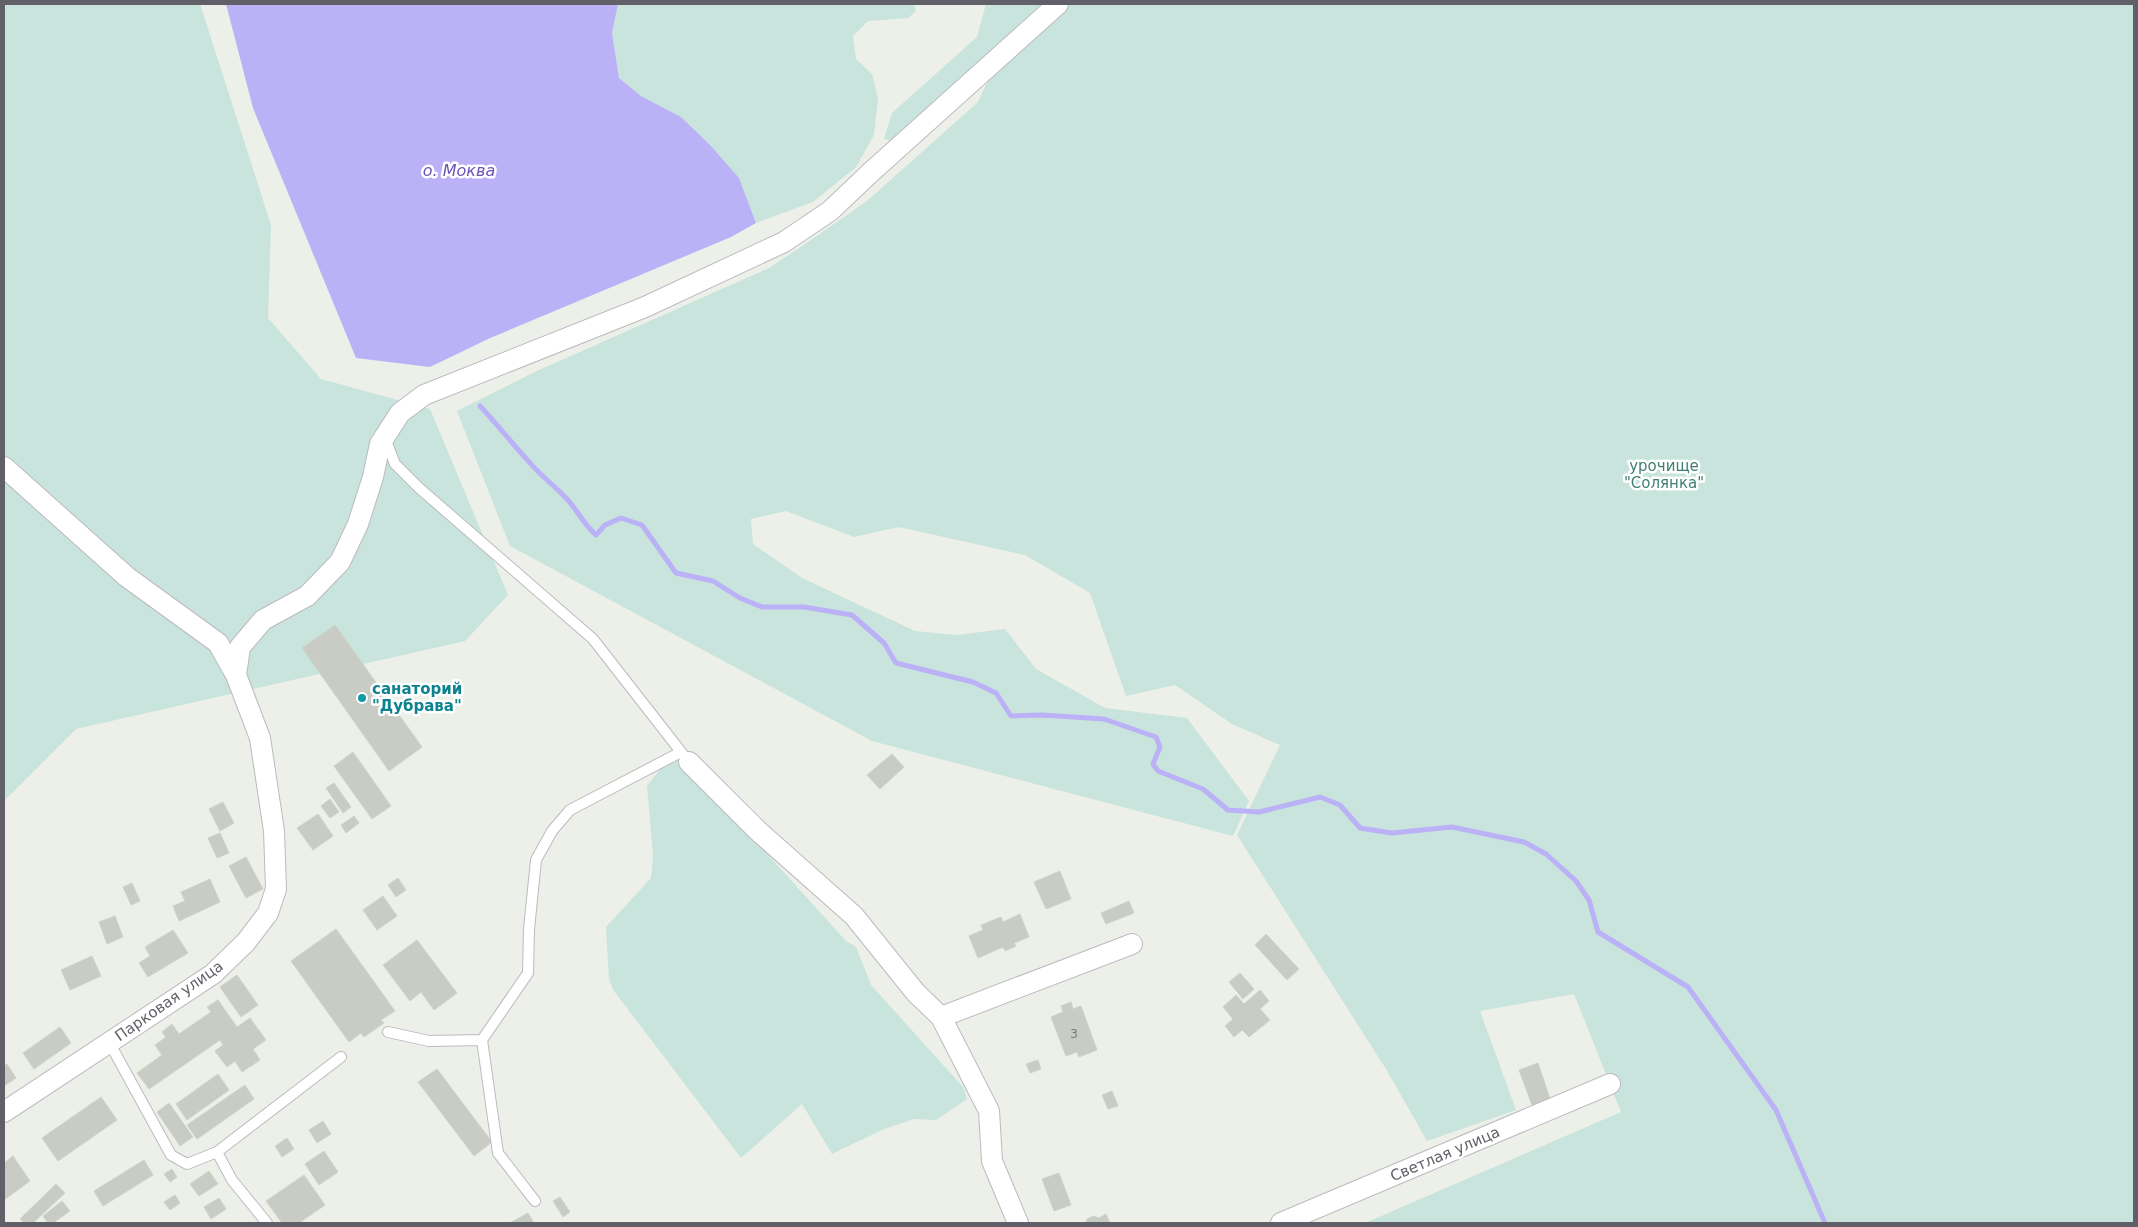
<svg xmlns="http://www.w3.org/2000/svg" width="2138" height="1227" font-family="'DejaVu Sans',sans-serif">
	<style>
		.green { fill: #c8e4dc }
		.water { fill: #bbb1f7 }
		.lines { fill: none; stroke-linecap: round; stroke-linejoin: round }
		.stream { stroke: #bbb1f7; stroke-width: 5 }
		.building { fill: #c9cbc5; stroke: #cfd4c7 }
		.lane-casing { stroke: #bcbac0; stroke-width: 12 }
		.street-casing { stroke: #bcbac0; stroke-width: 22 }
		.lane { stroke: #fff; stroke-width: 10 }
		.street { stroke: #fff; stroke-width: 20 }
		.culture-dot { fill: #0f9aa8; stroke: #fff; stroke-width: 2 }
		.labels { text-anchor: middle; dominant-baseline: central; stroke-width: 5; stroke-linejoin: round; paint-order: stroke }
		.number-label { font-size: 12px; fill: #7b7a7e }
		.park-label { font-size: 15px; fill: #3e7f6f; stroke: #fff }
		.culture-label { font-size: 15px; font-weight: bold; fill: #0d838f; stroke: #fff; text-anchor: start }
		.street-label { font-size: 15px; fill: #615f67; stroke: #fff }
		.water-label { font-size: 16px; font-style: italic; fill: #6b55b9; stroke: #fff }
	</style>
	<rect width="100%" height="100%" fill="#ecf0e8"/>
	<!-- green -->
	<path class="green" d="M 4,4 L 200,4 L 271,225 L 268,318 L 321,379 L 430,409 L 508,595 L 465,641 L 76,729 L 4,801 Z
		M 618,4 L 914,4 L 916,11 L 908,18 L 868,21 L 853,36 L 856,59 L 872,74 L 878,98 L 874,135 L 856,167 L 813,202 L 756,223 L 739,178 L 681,117 L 641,96 L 619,78 L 612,33 Z
		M 986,4 L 2134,4 L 2134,1223 L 1365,1223 L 1621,1112 L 1574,994 L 1480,1011 L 1516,1110 L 1427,1141 L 1386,1069 L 1237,835 L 1280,745 L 1232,724 L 1175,685 L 1126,696 L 1090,593 L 1025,555 L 899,527 L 854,537 L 786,511 L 751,519 L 753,544 L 802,578 L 915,631 L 957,635 L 1005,629 L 1036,669 L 1105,708 L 1187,718 L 1249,801 L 1233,836 L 872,741 L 510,546 L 457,411 L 537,371 L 769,268 L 811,240 L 867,201 L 978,102 L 1008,38 L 892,141 L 884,139 L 892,113 L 977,37 Z
		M 671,760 L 684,762 L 846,941 L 856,947 L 871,985 L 963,1087 L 967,1099 L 936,1120 L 914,1119 L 884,1129 L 832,1154 L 802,1104 L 741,1158 L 614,991 L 609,980 L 606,927 L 651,878 L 653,855 L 647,786 L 662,767 Z"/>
	<!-- water -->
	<path class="water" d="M 226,4 L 618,4 L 612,33 L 619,78 L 641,96 L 681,117 L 710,145 L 739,178 L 756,223 L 731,237 L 488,339 L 430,367 L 356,358 L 253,108 Z"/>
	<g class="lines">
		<!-- stream -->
		<path class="stream" d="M 480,406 C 498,425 513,445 531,464 C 542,477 556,487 567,499 C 578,511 584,525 596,535 L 605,525 L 621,518 L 642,525 L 676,573 L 713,581 L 740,598 L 762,607 L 804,607 L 852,615 L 884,643 L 896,663 L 973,682 L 996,693 L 1011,716 L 1042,715 L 1104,719 L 1156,737 L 1160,747 L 1153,764 L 1158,771 L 1203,789 L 1228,810 L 1259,812 L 1320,797 L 1340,805 L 1360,828 L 1392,833 L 1452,827 L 1524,842 L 1546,854 L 1576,881 L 1589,900 L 1598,932 L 1688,987 L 1776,1110 L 1825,1223"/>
	</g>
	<!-- building -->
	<path class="building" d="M 335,625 L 422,747 L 389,771 L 302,648 Z
		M 353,752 L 391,806 L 372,819 L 334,766 Z
		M 892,754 L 904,767 L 880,789 L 867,775 Z
		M 334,783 L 351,807 L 343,813 L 326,788 Z
		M 330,799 L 339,812 L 330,818 L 321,806 Z
		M 223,802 L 234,823 L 220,831 L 209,809 Z
		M 318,814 L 333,836 L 313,850 L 297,828 Z
		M 354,816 L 359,823 L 346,833 L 341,825 Z
		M 220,833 L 229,853 L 217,858 L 208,838 Z
		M 246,857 L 263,889 L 246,898 L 229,866 Z
		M 1060,871 L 1071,899 L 1046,909 L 1034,882 Z
		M 398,878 L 406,890 L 396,897 L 388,885 Z
		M 210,879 L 220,902 L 179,921 L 173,906 L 185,901 L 181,892 Z
		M 132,883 L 140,901 L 131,905 L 123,887 Z
		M 383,896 L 397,916 L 377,930 L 363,910 Z
		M 1129,901 L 1134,913 L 1106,924 L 1101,913 Z
		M 1020,914 L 1029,937 L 1014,943 L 1016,946 L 1005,951 L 1003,947 L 978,958 L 969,936 L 983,930 L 981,925 L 1001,917 L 1003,922 Z
		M 115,916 L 123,937 L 107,944 L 99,922 Z
		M 336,929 L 395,1011 L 381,1020 L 384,1023 L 364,1037 L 361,1033 L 349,1042 L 291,961 Z
		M 173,930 L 188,953 L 148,977 L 139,963 L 150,956 L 145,947 Z
		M 1266,934 L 1299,969 L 1287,980 L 1255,945 Z
		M 417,940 L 457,993 L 434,1010 L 421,992 L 410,1001 L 383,965 Z
		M 92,956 L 101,976 L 70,990 L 61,970 Z
		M 1240,973 L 1254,989 L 1243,999 L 1229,982 Z
		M 237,975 L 258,1005 L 241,1017 L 220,987 Z
		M 1260,990 L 1269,1001 L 1260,1009 L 1270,1020 L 1249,1037 L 1242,1030 L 1234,1037 L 1225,1026 L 1233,1019 L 1223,1007 L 1236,995 L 1244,1004 Z
		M 218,1000 L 237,1027 L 250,1018 L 266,1040 L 253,1049 L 260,1060 L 242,1072 L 235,1061 L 227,1067 L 215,1051 L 223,1045 L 220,1040 L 149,1089 L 137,1073 L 162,1055 L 155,1045 L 166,1037 L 162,1032 L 172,1024 L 179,1034 L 211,1012 L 207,1007 Z
		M 1071,1002 L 1073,1009 L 1081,1006 L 1097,1050 L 1079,1057 L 1077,1052 L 1066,1056 L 1051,1017 L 1063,1012 L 1061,1006 Z
		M 60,1027 L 71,1043 L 34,1069 L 23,1053 Z
		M 1038,1060 L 1041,1069 L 1030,1073 L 1026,1064 Z
		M 1538,1063 L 1551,1102 L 1533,1108 L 1519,1070 Z
		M 7,1064 L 16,1078 L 4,1086 L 4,1066 Z
		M 437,1069 L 492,1142 L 474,1156 L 418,1082 Z
		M 218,1074 L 229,1090 L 187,1120 L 176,1104 Z
		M 245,1085 L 254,1099 L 197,1139 L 187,1125 Z
		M 1112,1091 L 1118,1106 L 1108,1109 L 1102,1095 Z
		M 101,1097 L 117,1120 L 58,1161 L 42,1138 Z
		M 169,1103 L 193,1137 L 180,1146 L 157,1112 Z
		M 323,1121 L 331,1134 L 317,1143 L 309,1130 Z
		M 287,1138 L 294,1149 L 282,1157 L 275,1146 Z
		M 324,1151 L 338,1172 L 319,1185 L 305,1164 Z
		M 13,1156 L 30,1181 L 4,1200 L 4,1163 Z
		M 144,1160 L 153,1175 L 103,1206 L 94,1191 Z
		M 172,1169 L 177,1177 L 170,1182 L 164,1174 Z
		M 209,1171 L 218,1184 L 199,1196 L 190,1184 Z
		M 1059,1173 L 1071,1205 L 1054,1211 L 1042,1179 Z
		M 304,1175 L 325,1205 L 299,1223 L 282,1223 L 266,1201 Z
		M 56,1184 L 65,1193 L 33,1223 L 25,1223 L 20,1219 Z
		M 175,1195 L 180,1203 L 170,1210 L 164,1202 Z
		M 560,1197 L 570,1212 L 563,1217 L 553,1201 Z
		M 219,1198 L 226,1209 L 211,1219 L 204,1207 Z
		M 62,1201 L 70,1211 L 53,1223 L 48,1223 L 43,1216 Z
		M 528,1213 L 534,1223 L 510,1223 Z
		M 1106,1214 L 1110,1223 L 1086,1223 L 1087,1219 L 1093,1216 L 1099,1218 Z"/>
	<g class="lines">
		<defs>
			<path id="lane" d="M 385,438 L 395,464 L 418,487 L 593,639 L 685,757
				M 388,1032 L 429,1041 L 482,1040
				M 109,1042 L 171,1155 L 187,1164 L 217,1152 L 341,1057
				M 217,1152 L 232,1180 L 267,1223
				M 535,1201 L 498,1153 L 482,1040 L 528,973 L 529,929 L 536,860 L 552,831 L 570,810 L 681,752"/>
			<path id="street" d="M 4,467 L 127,577 L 218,643 L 236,675 L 260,738 L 274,831 L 276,889 L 268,913 L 246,942 L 213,974 L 4,1112
				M 236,675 L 240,647 L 263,620 L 307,596 L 340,562 L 358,524 L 373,477 L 380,444 L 400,413 L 424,395 L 645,307 L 784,242 L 830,211 L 870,173 L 1058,4
				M 689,762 L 757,830 L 854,916 L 916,993 L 941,1017 L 989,1111 L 992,1161 L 1018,1223
				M 941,1017 L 1132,944
				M 1281,1223 L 1610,1084"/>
		</defs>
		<!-- lane casing -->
		<use href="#lane" class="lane-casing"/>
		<!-- street casing -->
		<use href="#street" class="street-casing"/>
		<!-- lane -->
		<use href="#lane" class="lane"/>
		<!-- street -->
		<use href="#street" class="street"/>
	</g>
	<!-- markers -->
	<circle class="culture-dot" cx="362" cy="698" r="5"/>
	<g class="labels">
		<!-- number labels -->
		<g class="number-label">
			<text x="1074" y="1034">3</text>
		</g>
		<!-- park labels -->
		<g class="park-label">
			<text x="1664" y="466">урочище<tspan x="1664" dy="17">"Солянка"</tspan></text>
		</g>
		<!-- culture labels -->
		<g class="culture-label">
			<text x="372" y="689">санаторий<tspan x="372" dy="17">"Дубрава"</tspan></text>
		</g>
		<!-- street labels -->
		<g class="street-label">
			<text transform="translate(169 1001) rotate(-35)">Парковая улица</text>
			<text transform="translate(1445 1154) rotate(-23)">Светлая улица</text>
		</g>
		<!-- water labels -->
		<g class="water-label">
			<text x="459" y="170">о. Моква</text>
		</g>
	</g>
	<!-- border -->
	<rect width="2138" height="1227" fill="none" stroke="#615f67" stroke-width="10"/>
</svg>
